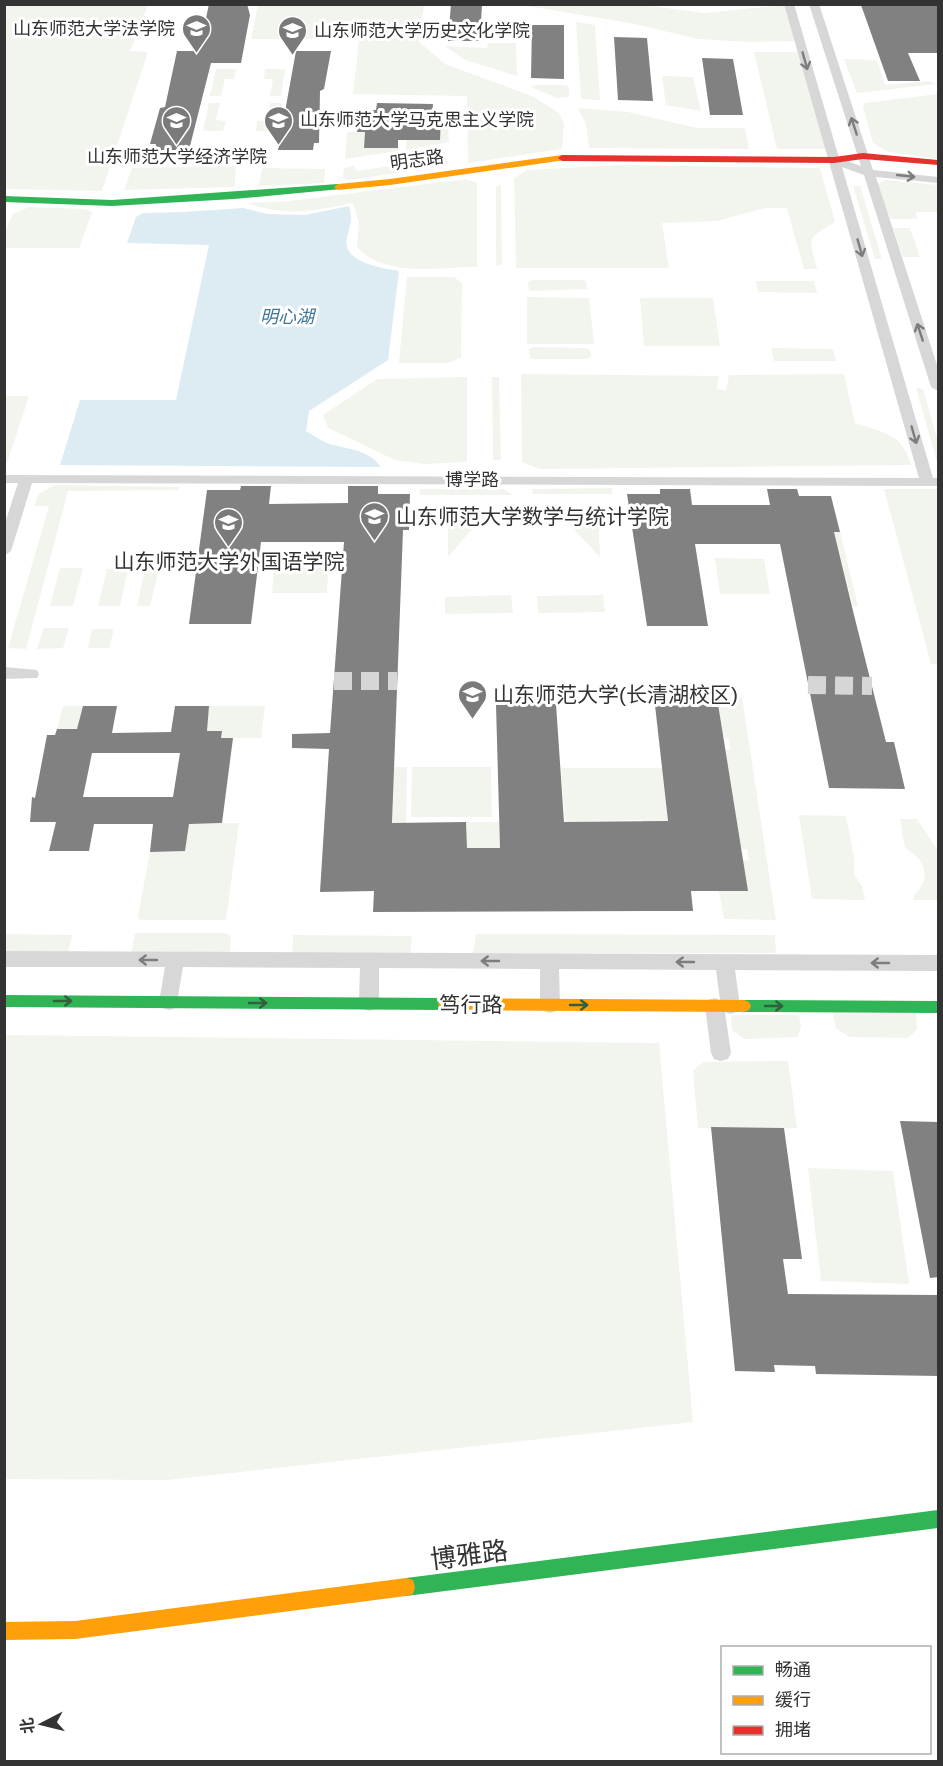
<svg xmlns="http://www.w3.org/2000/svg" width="943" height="1766" font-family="Helvetica,'Noto Sans SC',sans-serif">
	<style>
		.green { fill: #f1f5ed }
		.water { fill: #ddebf3 }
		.building { fill: #818181; fill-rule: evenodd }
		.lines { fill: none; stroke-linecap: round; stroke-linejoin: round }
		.street-tunnel { stroke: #d6d6d6; stroke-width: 18; stroke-dasharray: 18 9; stroke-linecap: butt }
		.street { fill: #d7d7d7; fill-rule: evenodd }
		.fast { fill: #30b455; fill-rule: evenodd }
		.slow { fill: #ff9f0a; fill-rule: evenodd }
		.jam { fill: #e5322d; fill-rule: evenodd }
		.oneway { stroke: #7d7d7d }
		.oneway2 { stroke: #32603f }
		.labels { text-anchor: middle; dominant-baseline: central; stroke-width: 6; stroke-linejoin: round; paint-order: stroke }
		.far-poi-label { font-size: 18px; fill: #333; stroke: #fff; text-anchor: start }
		.far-street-label { font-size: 18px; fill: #333; stroke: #fff }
		.far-water-label { font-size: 18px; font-style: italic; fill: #3f7597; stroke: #fff }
		.poi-label { font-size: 21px; fill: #333; stroke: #fff; text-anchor: start }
		.street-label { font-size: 21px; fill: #333; stroke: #fff }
		.near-street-label { font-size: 26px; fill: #333; stroke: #fff }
	</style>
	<rect width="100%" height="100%" fill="#fff"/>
	<!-- green -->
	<path class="green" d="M 4,5 L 148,5 L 130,51 L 148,52 L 102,191 L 5,189 Z
		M 258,5 L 424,5 L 419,42 L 445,64 L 534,97 L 559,113 L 564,124 L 562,149 L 468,163 L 467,96 L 353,94 L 359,39 L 251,39 Z
		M 522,5 L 643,5 L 704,13 L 785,5 L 795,41 L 749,42 L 698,39 L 635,24 Z
		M 576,22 L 595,25 L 600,100 L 581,99 Z
		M 488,43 L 516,43 L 517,76 L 465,60 L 445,46 L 487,48 Z
		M 754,52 L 800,52 L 831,149 L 777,149 Z
		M 844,59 L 877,60 L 885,85 L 930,81 L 937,84 L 857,93 Z
		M 216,69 L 236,69 L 234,79 L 225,79 L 221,96 L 210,96 Z
		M 265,69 L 285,69 L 281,96 L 270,96 L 273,79 L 264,79 Z
		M 662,76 L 693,77 L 701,111 L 666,105 Z
		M 537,85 L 565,85 L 569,87 L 569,97 L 557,98 L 531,87 Z
		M 938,94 L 938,159 L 888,152 L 873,143 L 863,107 L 865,103 Z
		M 209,103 L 220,103 L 216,120 L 226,121 L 223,131 L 203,131 Z
		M 270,103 L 281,103 L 276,131 L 256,131 L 257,121 L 267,120 Z
		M 578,108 L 628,112 L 697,128 L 745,128 L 749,149 L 589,148 L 586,124 Z
		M 440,129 L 448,129 L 449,142 L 406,150 L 406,140 L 440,140 Z
		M 347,132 L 365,132 L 364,148 L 398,148 L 397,151 L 345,159 Z
		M 445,152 L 448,165 L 350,180 L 343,179 L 344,168 L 354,166 L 357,171 L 434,160 L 432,154 Z
		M 618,165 L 820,168 L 835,222 C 806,240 809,236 817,269 L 804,269 L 787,208 L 765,208 L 717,221 L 662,223 L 669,268 L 516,268 L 514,178 L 527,170 Z
		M 236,166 L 235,187 L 124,190 L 132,168 Z
		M 262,168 L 325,169 L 324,183 L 259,186 Z
		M 466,179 L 477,183 L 477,267 C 440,267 384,278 357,247 L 359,223 L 353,203 C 313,211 286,217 247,203 L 289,201 Z
		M 885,180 L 938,185 L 938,212 L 916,212 L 917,219 L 890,219 L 878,184 Z
		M 501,185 L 502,265 L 496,265 L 496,186 Z
		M 853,186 L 860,186 L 882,259 L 875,259 Z
		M 29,207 L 86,209 L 92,213 L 79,248 L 5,248 L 5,231 L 13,214 Z
		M 893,228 L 910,228 L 920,257 L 903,257 Z
		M 407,277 L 454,277 L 462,283 L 461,358 L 447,363 L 399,363 Z
		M 532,280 L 582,280 L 586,282 L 587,289 L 532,291 L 529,290 L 528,282 Z
		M 756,281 L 814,281 L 817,293 L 758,292 Z
		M 527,297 L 589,298 L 594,344 L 527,344 Z
		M 640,298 L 713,298 L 720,346 L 644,346 Z
		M 533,347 L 586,348 L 590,350 L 591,357 L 587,359 L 534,359 L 530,358 L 529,349 Z
		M 771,348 L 833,349 L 836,361 L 774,361 Z
		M 521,374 L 719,376 L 717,389 L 726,391 L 729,375 L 844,374 L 855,423 C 884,433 902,433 911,465 L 540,469 L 522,462 Z
		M 467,377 L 467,462 L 424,464 L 395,460 L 328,428 L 323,415 L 377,379 Z
		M 492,377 L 499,377 L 501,460 L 493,460 Z
		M 916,388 L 923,389 L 938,442 L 938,465 Z
		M 5,396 L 29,396 L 7,463 L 4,463 Z
		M 55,485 L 179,487 L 178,490 L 68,491 L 26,649 L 8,648 L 49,506 L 34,506 L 39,494 Z
		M 612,488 L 612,494 L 533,494 L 532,489 Z
		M 419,489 L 503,489 L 513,495 L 420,495 Z
		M 884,489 L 938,489 L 938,664 L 931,664 Z
		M 554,509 L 598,509 L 600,557 Z
		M 448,510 L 487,511 L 448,557 Z
		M 834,532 L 840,532 L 858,606 L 853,606 Z
		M 329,556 L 327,593 L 272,593 L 275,557 Z
		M 715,558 L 764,559 L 770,594 L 720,594 Z
		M 60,568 L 83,568 L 73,606 L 50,606 Z
		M 107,569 L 128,569 L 120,606 L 98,606 Z
		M 145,569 L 159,569 L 150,606 L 137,606 Z
		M 511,595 L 513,613 L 445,614 L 445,597 Z
		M 603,595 L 605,612 L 538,613 L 537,596 Z
		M 44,628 L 69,628 L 63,648 L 37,649 Z
		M 92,629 L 114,629 L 109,648 L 88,648 Z
		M 742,697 L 776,920 L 724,919 L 719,891 L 742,861 L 749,860 L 747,849 L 740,849 L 725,750 L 730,749 L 729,738 L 723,737 L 718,704 L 709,704 L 708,698 Z
		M 63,706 L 83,706 L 77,729 L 57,729 Z
		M 209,706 L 265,706 L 261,738 L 221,738 L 207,731 Z
		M 394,767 L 407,767 L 406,848 L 392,849 Z
		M 412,767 L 491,767 L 492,817 L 411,817 Z
		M 561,768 L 662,768 L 670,845 L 645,845 L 642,820 L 588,821 L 590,846 L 567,846 Z
		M 799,815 L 846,816 L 854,857 L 854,875 L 862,886 L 865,900 L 812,899 Z
		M 900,819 L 917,819 L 938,851 L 938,900 L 914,900 L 914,895 C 928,883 928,866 914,854 C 911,851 908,851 906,848 C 902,841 902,827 900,819 Z
		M 466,822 L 499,822 L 500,848 L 467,848 Z
		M 239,823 L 226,920 L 140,920 L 138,916 L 150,852 L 185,851 L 189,824 Z
		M 135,933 L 226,933 L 231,936 L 230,952 L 131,955 Z
		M 5,934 L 72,935 L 68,954 L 5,953 Z
		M 476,934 L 775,935 L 776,953 L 473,953 Z
		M 293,935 L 412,936 L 410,954 L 292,955 Z
		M 916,1013 L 917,1029 L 908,1038 L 849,1037 L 836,1028 L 833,1014 Z
		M 731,1015 L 799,1015 L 801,1027 L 798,1037 L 745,1039 L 732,1030 Z
		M 5,1035 L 659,1043 L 693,1422 L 167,1480 L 5,1479 Z
		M 788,1061 L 797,1128 L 698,1128 L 693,1071 L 703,1062 Z
		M 808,1168 L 893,1171 L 909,1284 L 821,1281 Z"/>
	<!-- water -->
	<path class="water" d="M 349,206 C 353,222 350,223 347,238 C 342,263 382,268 399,271 L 388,360 L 309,411 L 306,431 C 313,435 320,440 327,443 C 347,450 367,448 381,467 L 60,465 L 80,400 L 176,400 L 209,245 L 127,243 L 136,217 L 143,213 L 183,212 L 243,208 L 267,214 L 305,215 Z"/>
	<!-- building -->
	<path class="building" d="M 209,4 L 247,4 L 250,15 L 241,63 L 211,63 L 189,150 L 154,151 L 156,144 L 150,144 L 160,108 L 165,107 L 177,51 L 199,51 Z
		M 451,4 L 482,4 L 480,41 L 448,41 Z
		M 939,4 L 939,53 L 908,53 L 920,81 L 888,81 L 861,5 Z
		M 532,25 L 564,25 L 564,79 L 531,78 Z
		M 614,37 L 647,38 L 653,101 L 618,100 Z
		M 296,51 L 331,51 L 324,89 L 320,91 L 319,143 L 314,143 L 313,150 L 278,150 Z
		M 702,58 L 733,59 L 743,115 L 710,115 Z
		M 377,103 L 433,104 L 432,115 L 441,115 L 440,140 L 398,140 L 398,148 L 364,148 L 365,132 L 357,132 L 359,110 L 376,110 Z
		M 241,486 L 271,486 L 269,504 L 348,503 L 348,486 L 378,486 L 378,494 L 410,494 L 409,530 L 403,530 L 392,823 L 466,822 L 467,848 L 500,848 L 496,705 L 505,705 L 505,698 L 549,698 L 549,704 L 556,704 L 564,822 L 668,821 L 655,705 L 665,705 L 664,698 L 708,698 L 709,704 L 718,704 L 748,891 L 691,891 L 693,911 L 650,911 L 373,912 L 374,891 L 320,892 L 329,749 L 292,748 L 292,734 L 330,733 L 344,542 L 261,542 L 251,624 L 189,624 L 207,490 L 240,490 Z
		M 660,489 L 690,489 L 692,505 L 770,505 L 767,489 L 797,489 L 799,496 L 831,496 L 840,532 L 834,532 L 854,615 L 886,742 L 894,742 L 905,789 L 829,788 L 780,544 L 695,544 L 708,626 L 647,626 L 627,494 L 660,494 Z
		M 83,706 L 117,706 L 112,733 L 171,732 L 175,706 L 209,706 L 207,731 L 222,731 L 221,738 L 233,738 L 222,823 L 189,824 L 185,851 L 150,852 L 153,824 L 94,824 L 89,851 L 49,851 L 56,822 L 30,822 L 32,797 L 35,798 L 47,735 L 55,735 L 57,729 L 77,729 ZM 92,753 L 180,753 L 173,797 L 83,797 Z
		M 900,1121 L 939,1122 L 939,1277 L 930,1278 Z
		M 711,1127 L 784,1128 L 802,1259 L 783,1259 L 788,1294 L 939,1295 L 939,1376 L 816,1374 L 815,1366 L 774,1365 L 775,1372 L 735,1371 Z"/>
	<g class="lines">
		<!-- street-tunnel -->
		<path class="street-tunnel" d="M 334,681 L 397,681
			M 808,685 L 872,686"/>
		<!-- street -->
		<path class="street" d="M 784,4 L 794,4 L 839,158 L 861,166 L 809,4 L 819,4 L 873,170 L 938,177 L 938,183 L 876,177 L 938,368 L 938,391 L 931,387 L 864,175 L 842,167 L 933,478 L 938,478 L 938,486 L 32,483 L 11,551 L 4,556 L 4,526 L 18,483 L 4,483 L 4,475 L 919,478 Z
			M 4,667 L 37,670 L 39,674 L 37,678 L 4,679 Z
			M 4,951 L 938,955 L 938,971 L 735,970 L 740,1006 L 737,1012 L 730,1014 L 725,1012 L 731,1053 L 728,1059 L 721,1061 L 714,1059 L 711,1053 L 705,1006 L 708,1000 L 715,998 L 720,1000 L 716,970 L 559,969 L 560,1005 L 557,1011 L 550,1013 L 543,1011 L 540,1005 L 540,969 L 379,968 L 379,1003 L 376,1009 L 369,1011 L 362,1009 L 359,1003 L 360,968 L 183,967 L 176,1008 L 169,1010 L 162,1008 L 159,1002 L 165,967 L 4,967 Z"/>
		<!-- fast -->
		<path class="fast" d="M 338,184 L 342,187 L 341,189 L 234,199 L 112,206 L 4,202 L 4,196 L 112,200 Z
			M 4,995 L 445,998 L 450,1000 L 452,1004 L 450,1008 L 445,1010 L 4,1007 Z
			M 744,1000 L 938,1001 L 938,1013 L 744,1012 L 739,1010 L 737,1006 L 739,1002 Z
			M 938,1510 L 938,1528 L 406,1596 L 399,1594 L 397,1587 L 399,1580 L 406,1578 Z"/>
		<!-- slow -->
		<path class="slow" d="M 562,155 L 565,156 L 565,160 L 390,185 L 338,190 L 334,187 L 338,184 L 390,179 Z
			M 445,998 L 744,1000 L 749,1002 L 751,1006 L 749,1010 L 744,1012 L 445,1010 L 440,1008 L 438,1004 L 440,1000 Z
			M 406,1578 L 413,1580 L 415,1587 L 413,1594 L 406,1596 L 75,1639 L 4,1640 L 4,1622 L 75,1621 Z"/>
		<!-- jam -->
		<path class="jam" d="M 863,153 L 938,160 L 938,165 L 863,159 L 834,163 L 562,161 L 558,158 L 562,155 L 834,157 Z"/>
	</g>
	<!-- one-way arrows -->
	<defs><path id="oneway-shaft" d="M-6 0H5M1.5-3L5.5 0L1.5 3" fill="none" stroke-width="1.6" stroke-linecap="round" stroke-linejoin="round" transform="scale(1.5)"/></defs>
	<g class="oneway">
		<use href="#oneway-shaft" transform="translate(805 61) rotate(74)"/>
		<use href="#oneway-shaft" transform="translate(854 126) rotate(-108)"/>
		<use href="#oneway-shaft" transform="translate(906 176) rotate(6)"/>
		<use href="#oneway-shaft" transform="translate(860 248) rotate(74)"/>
		<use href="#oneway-shaft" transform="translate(920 332) rotate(-108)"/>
		<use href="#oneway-shaft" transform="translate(914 435) rotate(74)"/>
		<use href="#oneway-shaft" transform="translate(148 960) rotate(-180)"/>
		<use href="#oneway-shaft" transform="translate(490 961) rotate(-180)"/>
		<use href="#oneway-shaft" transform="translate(685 962) rotate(-180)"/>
		<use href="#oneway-shaft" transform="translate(880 963) rotate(-180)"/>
	</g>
	<g class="oneway2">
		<use href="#oneway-shaft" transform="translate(63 1001)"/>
		<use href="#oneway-shaft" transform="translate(258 1003)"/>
		<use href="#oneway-shaft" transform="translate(579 1005)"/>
		<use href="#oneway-shaft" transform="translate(774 1006)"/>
	</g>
	<!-- icons -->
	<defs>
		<symbol id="university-pin" viewBox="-11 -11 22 30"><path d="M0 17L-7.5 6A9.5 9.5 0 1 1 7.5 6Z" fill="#7a7a7a" stroke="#fff"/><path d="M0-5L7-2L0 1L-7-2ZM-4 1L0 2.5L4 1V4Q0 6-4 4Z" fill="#fff"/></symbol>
	</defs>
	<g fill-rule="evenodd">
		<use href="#university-pin" x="180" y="12" width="33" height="45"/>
		<use href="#university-pin" x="276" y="14" width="33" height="45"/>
		<use href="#university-pin" x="160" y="104" width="33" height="45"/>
		<use href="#university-pin" x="262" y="104" width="33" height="45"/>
		<use href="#university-pin" x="358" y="500" width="33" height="45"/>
		<use href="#university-pin" x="212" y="506" width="33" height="45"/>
		<use href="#university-pin" x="456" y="678" width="33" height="45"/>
	</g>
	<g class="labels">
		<!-- far-poi labels -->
		<g class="far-poi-label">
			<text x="175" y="29" text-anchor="end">山东师范大学法学院</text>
			<text x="314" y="31">山东师范大学历史文化学院</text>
			<text x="300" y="120">山东师范大学马克思主义学院</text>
			<text x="177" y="157" text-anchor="middle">山东师范大学经济学院</text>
		</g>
		<!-- far-street labels -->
		<g class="far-street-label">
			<text transform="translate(417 160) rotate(-8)">明志路</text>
			<text x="472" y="480">博学路</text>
		</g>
		<!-- far-water labels -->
		<g class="far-water-label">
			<text x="287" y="317">明心湖</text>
		</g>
		<!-- poi labels -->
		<g class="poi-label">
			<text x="396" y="516">山东师范大学数学与统计学院</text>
			<text x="229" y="561" text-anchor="middle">山东师范大学外国语学院</text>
			<text x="493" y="694">山东师范大学(长清湖校区)</text>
		</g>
		<!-- street labels -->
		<g class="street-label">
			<text x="471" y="1004">笃行路</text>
		</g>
		<!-- near-street labels -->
		<g class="near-street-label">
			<text transform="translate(469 1555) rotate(-7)">博雅路</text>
		</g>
	</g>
	<!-- border -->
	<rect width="943" height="1766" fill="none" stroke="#333333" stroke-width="12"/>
	<!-- legend -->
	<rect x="721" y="1646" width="210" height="108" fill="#ffffff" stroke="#adadad" stroke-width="1.5"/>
	<rect x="733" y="1666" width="30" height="9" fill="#30b455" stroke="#adadad" stroke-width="1.5"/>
	<text x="775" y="1676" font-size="18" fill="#333333">畅通</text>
	<rect x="733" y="1696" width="30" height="9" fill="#ff9f0a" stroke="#adadad" stroke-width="1.5"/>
	<text x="775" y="1706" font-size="18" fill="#333333">缓行</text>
	<rect x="733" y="1726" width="30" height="9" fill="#e5322d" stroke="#adadad" stroke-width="1.5"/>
	<text x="775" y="1736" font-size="18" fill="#333333">拥堵</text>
	<!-- north arrow -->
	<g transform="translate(42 1724) rotate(263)" stroke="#ffffff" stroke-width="4.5" paint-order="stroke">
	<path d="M0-4.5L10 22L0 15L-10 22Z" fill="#333333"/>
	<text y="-9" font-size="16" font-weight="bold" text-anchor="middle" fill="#333333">北</text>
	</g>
</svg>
